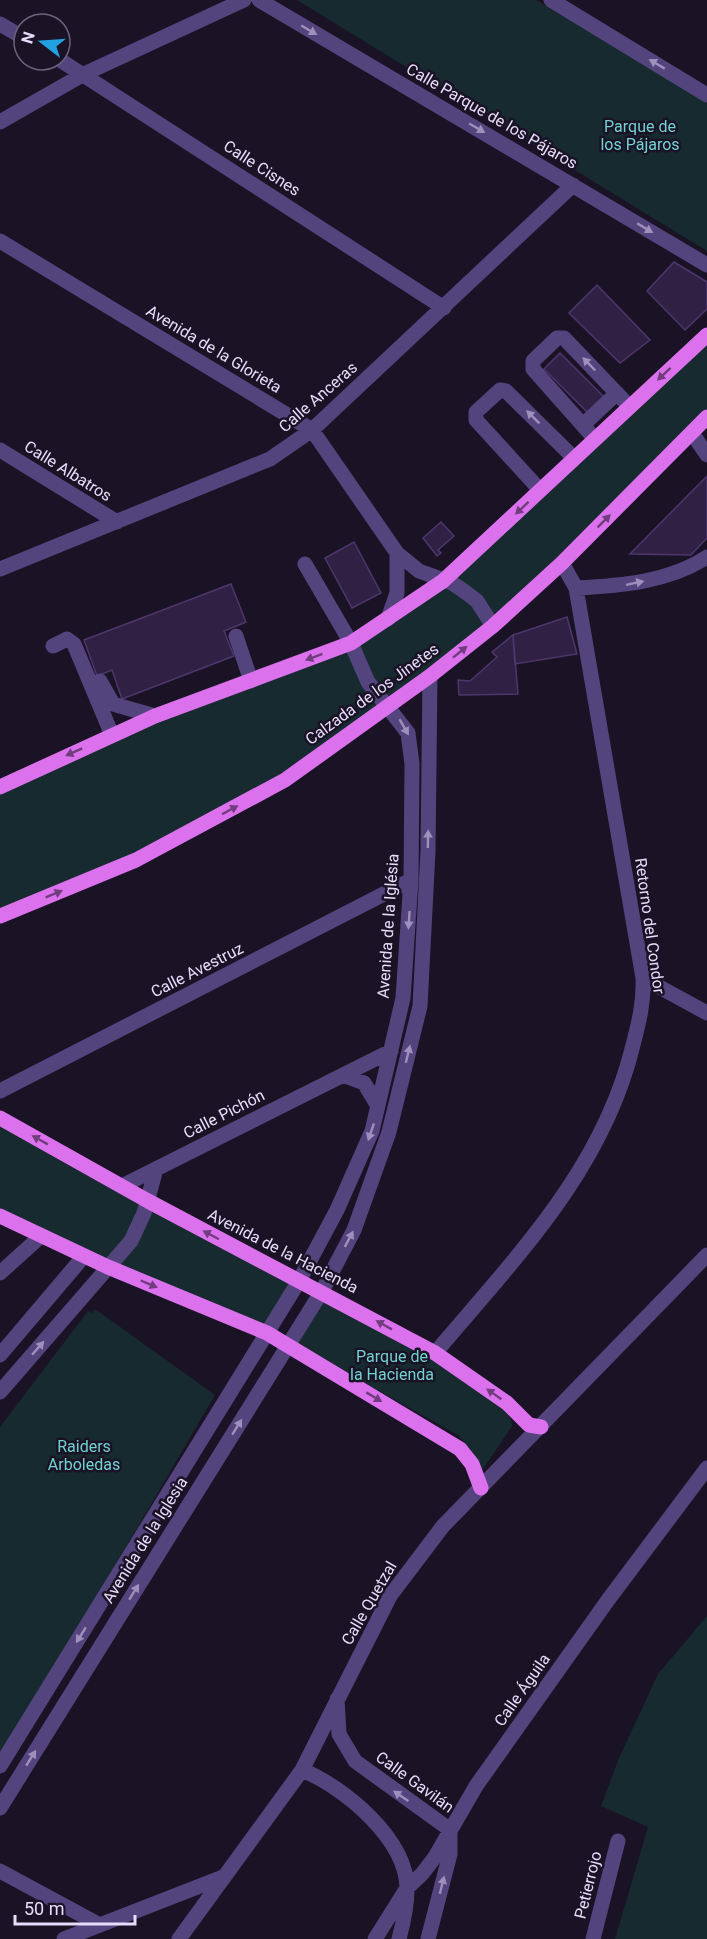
<svg xmlns="http://www.w3.org/2000/svg" width="707" height="1939" font-family="Roboto,sans-serif">
	<style>
		.green { fill: #172a2f }
		.building { fill: #302144; stroke: #4e366d; stroke-width: 1.5 }
		.lines { fill: none; stroke-linecap: round; stroke-linejoin: round }
		.minor { stroke: #54447e; stroke-width: 15 }
		.major { stroke: #db71ec; stroke-width: 15 }
		.oneway { fill: #9e90bc }
		.oneway2 { fill: #713d7f }
		.labels { text-anchor: middle; dominant-baseline: central; stroke-width: 5; stroke-linejoin: round; paint-order: stroke }
		.street-label { font-size: 16px; fill: #e7dcfa; stroke: #1a1326 }
		.park-label { font-size: 16px; fill: #71d2d0; stroke: #1a1326 }
	</style>
	<rect width="100%" height="100%" fill="#1a1326"/>
	<!-- green -->
	<path class="green" d="M 297,0 L 536,0 L 707,100 L 707,251 Z
		M 707,338 L 707,414 L 492,626 L 285,779 L 0,922 L 0,790 L 156,720 L 292,671 L 431,591 Z
		M 0,1120 L 145,1203 L 135,1226 L 108,1264 L 0,1209 Z
		M 150,1206 L 296,1283 L 266,1331 L 111,1266 Z
		M 323,1295 C 359,1314 511,1388 512,1426 L 481,1472 L 471,1450 L 458,1435 L 295,1344 Z
		M 95,1309 L 215,1395 L 0,1762 L 0,1427 L 88,1311 L 92,1313 Z
		M 707,1616 L 707,1939 L 615,1939 L 648,1827 L 601,1806 L 619,1758 L 658,1674 Z"/>
	<!-- building -->
	<path class="building" d="M 674,262 L 707,282 L 707,309 L 685,330 L 647,291 Z
		M 597,285 L 650,340 L 620,363 L 569,313 Z
		M 560,353 L 607,400 L 591,416 L 544,369 Z
		M 707,476 L 707,538 L 691,555 L 630,554 Z
		M 441,522 L 454,536 L 438,550 L 441,553 L 437,556 L 423,538 Z
		M 354,542 L 381,593 L 352,608 L 325,558 Z
		M 231,584 L 246,622 L 224,631 L 234,656 L 122,699 L 112,670 L 97,676 L 84,640 Z
		M 567,617 L 577,654 L 515,664 L 513,635 Z
		M 513,635 L 518,694 L 459,695 L 458,680 L 470,681 L 497,657 L 492,652 Z"/>
	<g class="lines">
		<!-- minor -->
		<path class="minor" d="M 259,0 L 707,265
			M 551,0 L 707,95
			M 0,24 L 24,38
			M 60,60 L 444,308
			M 0,122 L 84,74 L 244,0
			M 0,241 L 312,430 L 397,553 L 419,571 L 452,583 L 464,591 L 477,601 L 493,626
			M 583,425 L 617,393
			M 692,433 L 707,455
			M 595,439 L 533,369 L 533,361 L 557,338 L 564,338 L 629,406
			M 0,450 L 117,522
			M 540,490 L 476,420 L 476,412 L 500,390 L 506,391 L 574,458
			M 0,569 L 270,459 L 312,430 L 573,185
			M 576,588 C 620,586 669,582 707,557
			M 388,619 L 397,593 L 397,553
			M 236,636 L 251,681
			M 53,646 L 67,639 L 74,644 L 112,735
			M 100,681 L 113,704 L 155,716
			M 643,978 L 707,1013
			M 343,1075 L 364,1083 L 378,1106
			M 0,1091 L 411,880
			M 122,1186 L 391,1051
			M 0,1273 L 41,1236
			M 435,1353 C 515,1258 603,1170 633,1045 C 639,1022 644,1002 643,978 L 576,588 L 562,563
			M 0,1355 L 84,1256
			M 0,1392 L 131,1241 L 144,1213 L 156,1169
			M 337,1699 L 339,1734 L 355,1761 L 449,1829
			M 0,1766 L 299,1281 L 337,1210 L 372,1131 L 403,998 L 411,880 L 412,764 L 408,733 L 368,682 L 351,643 L 305,564
			M 302,1770 C 344,1787 407,1839 407,1889 C 407,1904 403,1924 399,1939
			M 0,1808 L 322,1291 L 354,1230 L 389,1132 L 420,1006 L 428,851 L 430,676
			M 0,1871 L 100,1925
			M 64,1939 L 223,1877
			M 179,1939 L 302,1770 L 390,1596 L 443,1526 L 707,1255
			M 375,1939 L 407,1888 L 422,1874 L 435,1857 L 476,1786 L 608,1600 L 707,1468
			M 428,1939 L 450,1854 L 450,1832
			M 593,1939 L 618,1841"/>
		<!-- major -->
		<path class="major" d="M 0,787 L 155,716 L 351,643 L 443,581 L 707,335
			M 0,916 L 136,860 L 285,780 L 430,676 L 493,626 L 562,563 L 707,417
			M 0,1118 L 148,1201 L 435,1353 L 507,1403 L 529,1425 L 541,1427
			M 0,1216 L 108,1267 L 267,1333 L 460,1449 L 472,1464 L 481,1488"/>
	</g>
	<!-- one-way arrows -->
	<defs><path id="oneway-solid" d="M-6-.8H1V-3.2L6.5 0L1 3.2V.8H-6Z" transform="scale(1.5)"/></defs>
	<g class="oneway">
		<use href="#oneway-solid" transform="translate(309 30) rotate(30)"/>
		<use href="#oneway-solid" transform="translate(657 64) rotate(-149)"/>
		<use href="#oneway-solid" transform="translate(477 128) rotate(30)"/>
		<use href="#oneway-solid" transform="translate(645 228) rotate(31)"/>
		<use href="#oneway-solid" transform="translate(589 364) rotate(-134)"/>
		<use href="#oneway-solid" transform="translate(533 417) rotate(-135)"/>
		<use href="#oneway-solid" transform="translate(635 583) rotate(-12)"/>
		<use href="#oneway-solid" transform="translate(404 727) rotate(60)"/>
		<use href="#oneway-solid" transform="translate(428 839) rotate(-89)"/>
		<use href="#oneway-solid" transform="translate(409 920) rotate(94)"/>
		<use href="#oneway-solid" transform="translate(408 1054) rotate(-76)"/>
		<use href="#oneway-solid" transform="translate(371 1132) rotate(109)"/>
		<use href="#oneway-solid" transform="translate(349 1239) rotate(-62)"/>
		<use href="#oneway-solid" transform="translate(38 1348) rotate(-49)"/>
		<use href="#oneway-solid" transform="translate(237 1427) rotate(-58)"/>
		<use href="#oneway-solid" transform="translate(134 1592) rotate(-58)"/>
		<use href="#oneway-solid" transform="translate(81 1635) rotate(122)"/>
		<use href="#oneway-solid" transform="translate(31 1758) rotate(-58)"/>
		<use href="#oneway-solid" transform="translate(401 1796) rotate(-146)"/>
		<use href="#oneway-solid" transform="translate(442 1885) rotate(-76)"/>
	</g>
	<g class="oneway2">
		<use href="#oneway-solid" transform="translate(664 374) rotate(137)"/>
		<use href="#oneway-solid" transform="translate(522 508) rotate(137)"/>
		<use href="#oneway-solid" transform="translate(604 521) rotate(-45)"/>
		<use href="#oneway-solid" transform="translate(460 652) rotate(-39)"/>
		<use href="#oneway-solid" transform="translate(314 657) rotate(159)"/>
		<use href="#oneway-solid" transform="translate(74 752) rotate(156)"/>
		<use href="#oneway-solid" transform="translate(230 810) rotate(-28)"/>
		<use href="#oneway-solid" transform="translate(54 894) rotate(-22)"/>
		<use href="#oneway-solid" transform="translate(40 1140) rotate(-151)"/>
		<use href="#oneway-solid" transform="translate(211 1235) rotate(-152)"/>
		<use href="#oneway-solid" transform="translate(149 1284) rotate(23)"/>
		<use href="#oneway-solid" transform="translate(384 1325) rotate(-151)"/>
		<use href="#oneway-solid" transform="translate(494 1394) rotate(-145)"/>
		<use href="#oneway-solid" transform="translate(374 1397) rotate(31)"/>
	</g>
	<g class="labels">
		<!-- street labels -->
		<g class="street-label">
			<text transform="translate(492 116) rotate(30)">Calle Parque de los Pájaros</text>
			<text transform="translate(262 168) rotate(33)">Calle Cisnes</text>
			<text transform="translate(214 349) rotate(31)">Avenida de la Glorieta</text>
			<text transform="translate(318 397) rotate(-41)">Calle Anceras</text>
			<text transform="translate(68 471) rotate(32)">Calle Albatros</text>
			<text transform="translate(372 694) rotate(-36)">Calzada de los Jinetes</text>
			<text transform="translate(388 926) rotate(-86)">Avenida de la Iglésia</text>
			<text transform="translate(650 926) rotate(82)">Retorno del Condor</text>
			<text transform="translate(197 970) rotate(-27)">Calle Avestruz</text>
			<text transform="translate(224 1114) rotate(-27)">Calle Pichón</text>
			<text transform="translate(283 1251) rotate(27)">Avenida de la Hacienda</text>
			<text transform="translate(145 1540) rotate(-58)">Avenida de la Iglesia</text>
			<text transform="translate(369 1603) rotate(-60)">Calle Quetzal</text>
			<text transform="translate(522 1690) rotate(-55)">Calle Águila</text>
			<text transform="translate(415 1782) rotate(36)">Calle Gavilán</text>
			<text transform="translate(588 1885) rotate(-76)">Petierrojo</text>
		</g>
		<!-- park labels -->
		<g class="park-label">
			<text x="640" y="126">Parque de<tspan x="640" dy="18">los Pájaros</tspan></text>
			<text x="392" y="1356">Parque de<tspan x="392" dy="18">la Hacienda</tspan></text>
			<text x="84" y="1446">Raiders<tspan x="84" dy="18">Arboledas</tspan></text>
		</g>
	</g>
	<!-- north arrow -->
	<g transform="translate(42 42) rotate(287)"><circle r="28" fill="#1a1326" stroke="#6c637b" stroke-width="1.5"/>
	<path d="M0-4.5L10 22L0 15L-10 22Z" fill="#21a1e1"/>
	<text y="-9" font-size="16" font-weight="bold" text-anchor="middle" fill="#e7dcfa">N</text>
	</g>
	<!-- scale -->
	<path d="M15 1915v9h120v-9" fill="none" stroke="#e7dcfa" stroke-width="3"/>
	<text x="24" y="1915" font-size="18" fill="#e7dcfa" stroke="#1a1326" stroke-width="4.5" paint-order="stroke">50 m</text>
</svg>
